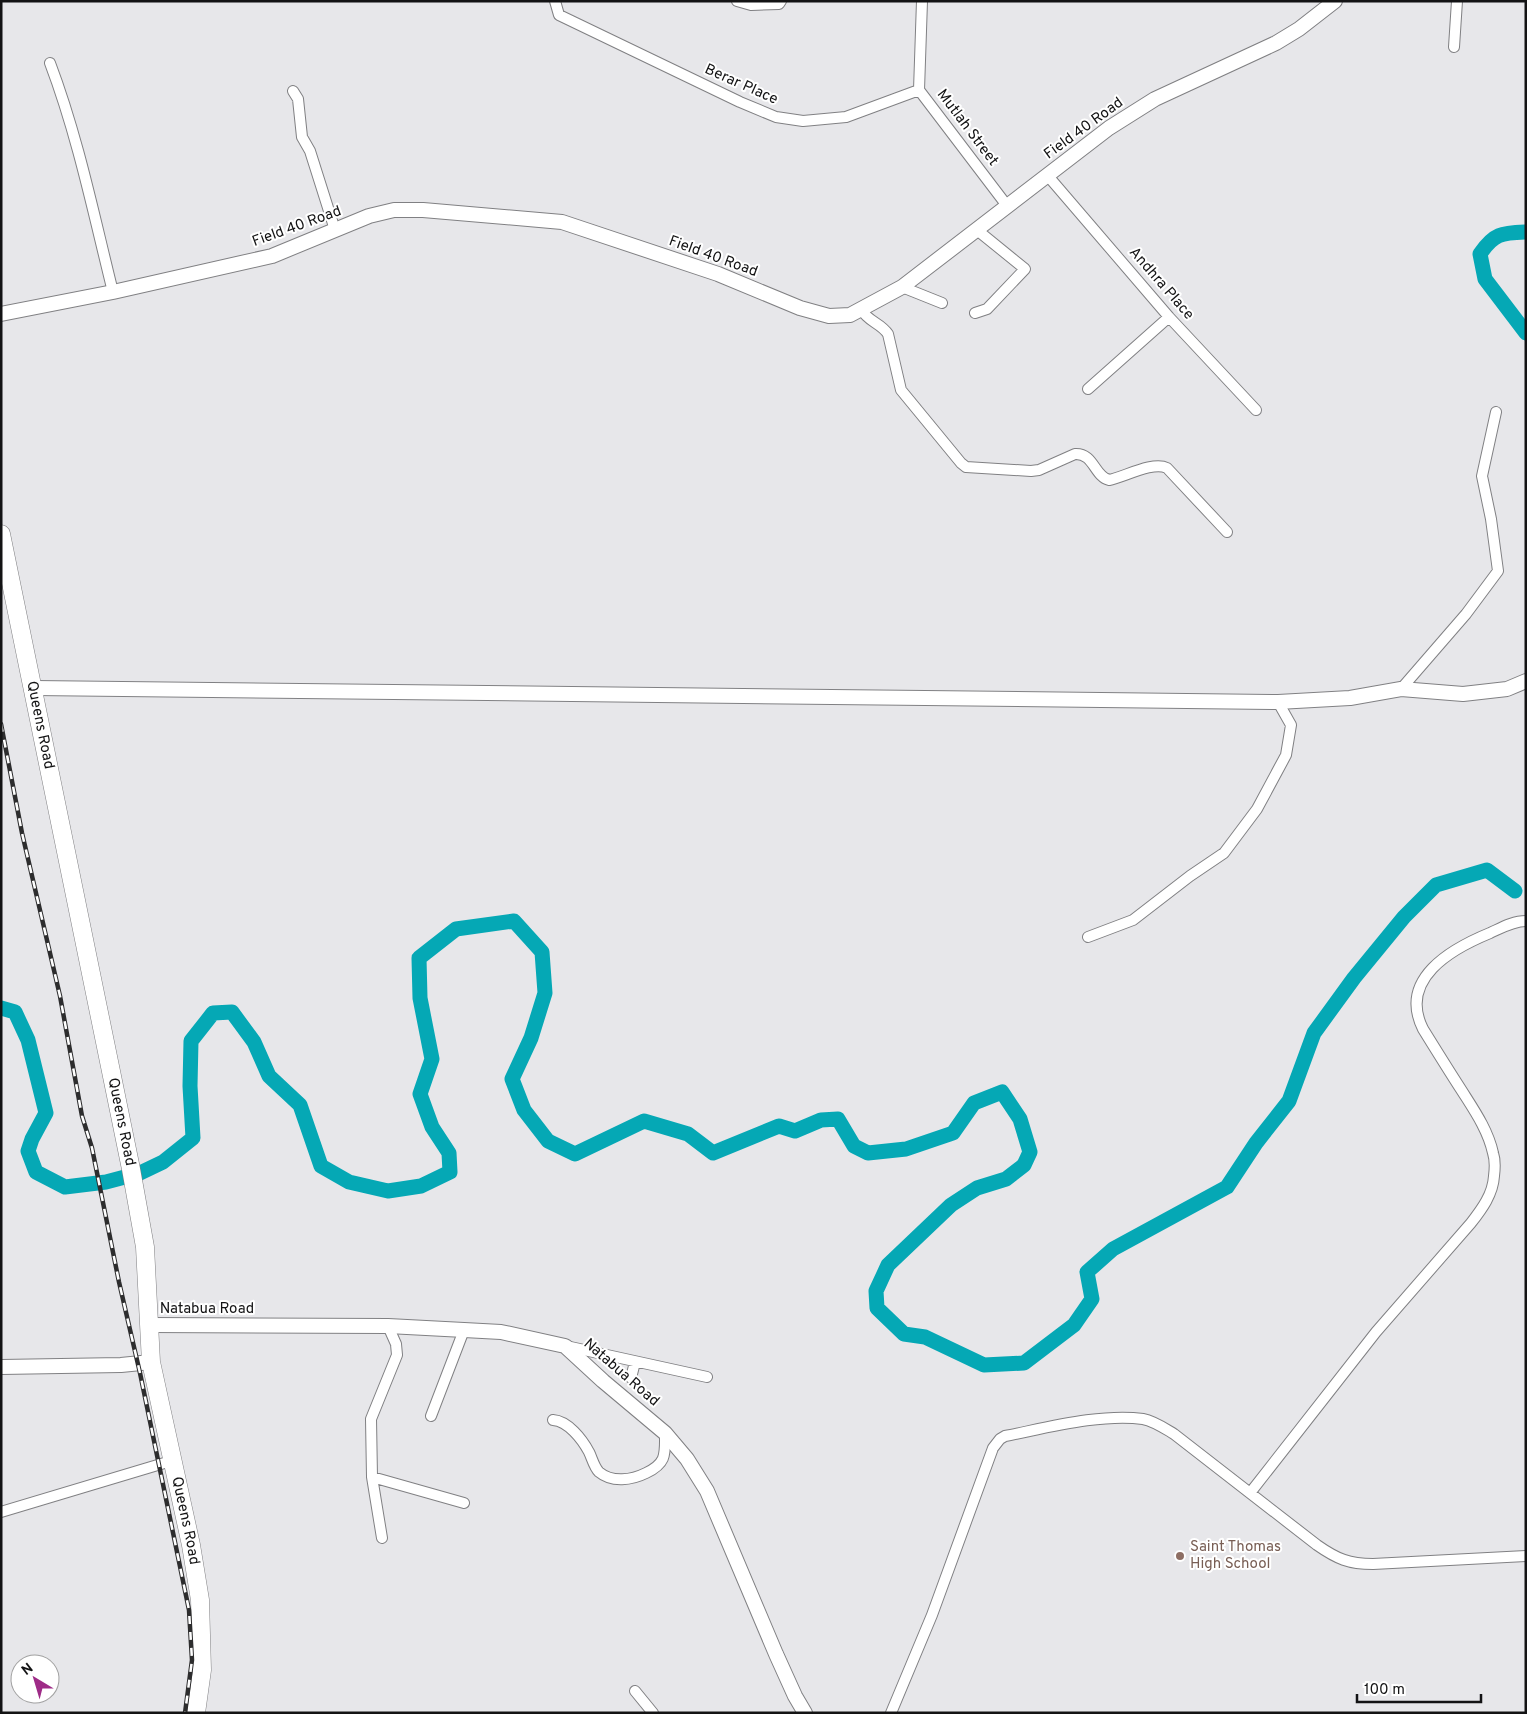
<svg xmlns="http://www.w3.org/2000/svg" width="1527" height="1714" font-family="Overpass,sans-serif">
	<style>
		.lines { fill: none; stroke-linecap: round; stroke-linejoin: round }
		.river { stroke: #05a8b5; stroke-width: 15 }
		.street-casing { stroke: #808083; stroke-width: 12 }
		.secondary-casing { stroke: #808083; stroke-width: 16 }
		.highway-casing { stroke: #808083; stroke-width: 19 }
		.street { stroke: #fff; stroke-width: 10 }
		.secondary { stroke: #fff; stroke-width: 14 }
		.highway { stroke: #fff; stroke-width: 18 }
		.rail-casing { stroke: #2d2d2e; stroke-width: 4.5 }
		.rail { stroke: #fff; stroke-width: 2.5; stroke-dasharray: 8; stroke-linecap: butt }
		.education-dot { fill: #8d6e63; stroke: #fff; stroke-width: 2 }
		.labels { text-anchor: middle; dominant-baseline: central; stroke-width: 4; stroke-linejoin: round; paint-order: stroke }
		.street-label { font-size: 15px; fill: #131314; stroke: #fff }
		.education-label { font-size: 15px; fill: #785e54; stroke: #fff; text-anchor: start }
	</style>
	<rect width="100%" height="100%" fill="#e7e7ea"/>
	<g class="lines">
		<!-- river -->
		<path class="river" d="M 1526,232 C 1502,233 1494,233 1480,254 L 1485,279 L 1526,333
			M 1,1008 L 15,1012 L 28,1040 L 46,1113 L 32,1139 L 28,1151 L 36,1172 L 65,1187 L 106,1182 L 140,1173 L 163,1162 L 193,1138 L 190,1086 L 191,1041 L 213,1013 L 232,1012 L 254,1042 L 269,1076 L 300,1105 L 321,1166 L 349,1182 L 388,1191 L 421,1186 L 450,1172 L 449,1153 L 432,1127 L 420,1094 L 432,1059 L 420,998 L 419,958 L 456,929 L 514,921 L 542,952 L 545,993 L 531,1038 L 512,1079 L 524,1110 L 548,1141 L 575,1154 L 644,1121 L 688,1134 L 713,1153 L 779,1126 L 795,1131 L 821,1120 L 838,1119 L 854,1146 L 868,1153 L 906,1149 L 953,1133 L 974,1103 L 1002,1092 L 1020,1119 L 1030,1152 L 1024,1165 L 1006,1179 L 977,1188 L 951,1205 L 888,1265 L 876,1291 L 877,1308 L 904,1334 L 925,1337 L 984,1365 L 1024,1363 L 1074,1325 L 1092,1299 L 1087,1272 L 1113,1249 L 1227,1187 L 1256,1143 L 1289,1101 L 1314,1033 L 1354,978 L 1404,917 L 1436,885 L 1487,870 L 1515,891"/>
		<defs>
			<path id="street" d="M 555,1 L 559,15 L 740,102 L 776,117 L 803,121 L 846,117 L 919,90
				M 737,1 L 751,5 L 779,4 L 781,1
				M 922,1 L 919,90 L 1008,207
				M 1454,47 L 1457,1
				M 50,63 C 78,137 94,216 113,292
				M 293,91 L 298,99 L 302,137 L 310,151 L 335,230
				M 1048,176 L 1169,317 L 1256,410
				M 902,287 L 942,303
				M 862,310 C 867,321 881,323 888,334 L 901,390 L 961,463 L 966,467 L 1031,471 L 1039,470 L 1075,454 C 1094,453 1094,476 1109,480 C 1124,477 1153,461 1167,468 L 1227,532
				M 975,313 L 987,309 L 1025,269 L 977,230
				M 1088,389 L 1169,317
				M 1401,689 L 1466,614 L 1498,571 L 1491,519 L 1482,476 L 1496,412
				M 1088,937 L 1133,920 L 1190,876 L 1224,853 L 1257,809 L 1286,755 L 1291,725 L 1278,702
				M 566,1346 L 707,1377
				M 631,1378 L 635,1362
				M 431,1416 L 464,1330
				M 553,1420 C 568,1421 582,1439 589,1452 C 592,1458 594,1467 599,1472 C 612,1483 632,1480 646,1473 C 667,1463 665,1454 665,1433
				M 372,1477 L 464,1503
				M 1250,1493 L 1376,1332 L 1471,1223 C 1482,1209 1493,1194 1494,1176 C 1495,1168 1495,1159 1493,1153 C 1488,1130 1474,1110 1462,1091 C 1449,1071 1436,1050 1423,1029 C 1398,979 1451,949 1490,933 C 1501,928 1513,921 1526,921
				M 1,1512 L 171,1461
				M 382,1538 L 372,1477 L 371,1419 L 397,1355 L 396,1344 L 388,1326
				M 635,1691 L 653,1713
				M 891,1713 L 932,1615 L 993,1448 L 1000,1439 L 1005,1436 C 1046,1428 1102,1413 1143,1419 C 1154,1421 1164,1428 1174,1434 L 1317,1545 C 1337,1559 1349,1564 1373,1564 L 1526,1556"/>
			<path id="secondary" d="M 1,314 L 113,292 L 272,256 L 369,216 L 394,210 L 423,210 L 562,222 L 718,274 L 800,308 L 829,316 L 850,315 L 902,287 L 1109,128 L 1155,99 L 1276,43 L 1299,29 L 1335,1
				M 34,688 L 1278,702 L 1350,698 L 1401,689 L 1463,694 L 1507,689 L 1526,681
				M 150,1325 L 388,1326 L 464,1330 L 501,1332 L 565,1346 L 603,1381 L 665,1433 L 687,1459 L 707,1491 L 776,1654 L 795,1696 L 805,1713
				M 1,1367 L 121,1365 L 151,1362"/>
			<g id="highway">
				<path id="s1" d="M 1,534 L 131,1169 L 145,1247 L 151,1362 L 191,1545 L 200,1600 L 202,1670 L 196,1713"/>
			</g>
		</defs>
		<!-- street casing -->
		<use href="#street" class="street-casing"/>
		<!-- secondary casing -->
		<use href="#secondary" class="secondary-casing"/>
		<!-- highway casing -->
		<use href="#highway" class="highway-casing"/>
		<!-- street -->
		<use href="#street" class="street"/>
		<!-- secondary -->
		<use href="#secondary" class="secondary"/>
		<!-- highway -->
		<use href="#highway" class="highway"/>
		<defs>
			<path id="rail" d="M 1,724 L 22,833 L 60,996 L 82,1116 L 92,1148 L 119,1282 L 140,1373 L 189,1610 L 192,1660 L 185,1713"/>
		</defs>
		<!-- rail casing -->
		<use href="#rail" class="rail-casing"/>
		<!-- rail -->
		<use href="#rail" class="rail"/>
	</g>
	<!-- markers -->
	<circle class="education-dot" cx="1180" cy="1556" r="5"/>
	<g class="labels">
		<!-- street labels -->
		<g class="street-label">
			<text transform="translate(741 85) rotate(24)">Berar Place</text>
			<text transform="translate(967 128) rotate(53)">Mutlah Street</text>
			<text transform="translate(1084 129) rotate(-36)">Field 40 Road</text>
			<text transform="translate(297 227) rotate(-20)">Field 40 Road</text>
			<text transform="translate(713 257) rotate(20)">Field 40 Road</text>
			<text transform="translate(1161 284) rotate(49)">Andhra Place</text>
			<text stroke="none"><textPath href="#s1" startOffset="195">Queens Road</textPath></text>
			<text stroke="none"><textPath href="#s1" startOffset="600">Queens Road</textPath></text>
			<text x="207" y="1309">Natabua Road</text>
			<text transform="translate(621 1373) rotate(41)">Natabua Road</text>
			<text stroke="none"><textPath href="#s1" startOffset="1005">Queens Road</textPath></text>
		</g>
		<!-- education labels -->
		<g class="education-label">
			<text x="1190" y="1547">Saint Thomas<tspan x="1190" dy="17">High School</tspan></text>
		</g>
	</g>
	<!-- border -->
	<rect width="1527" height="1714" fill="none" stroke="#131314" stroke-width="5"/>
	<!-- north arrow -->
	<g transform="translate(35 1679) rotate(322)"><circle r="24" fill="#ffffff" stroke="#a1a1a1"/>
	<path d="M0-4L9 19L0 12L-9 19Z" fill="#9e2b87"/>
	<text y="-8" font-size="14" font-weight="bold" text-anchor="middle" fill="#131314">N</text>
	</g>
	<!-- scale -->
	<path d="M1357 1694v8h124v-8" fill="none" stroke="#131314" stroke-width="2.5"/>
	<text x="1364" y="1694" font-size="15" fill="#131314" stroke="#ffffff" stroke-width="4" paint-order="stroke">100 m</text>
</svg>
